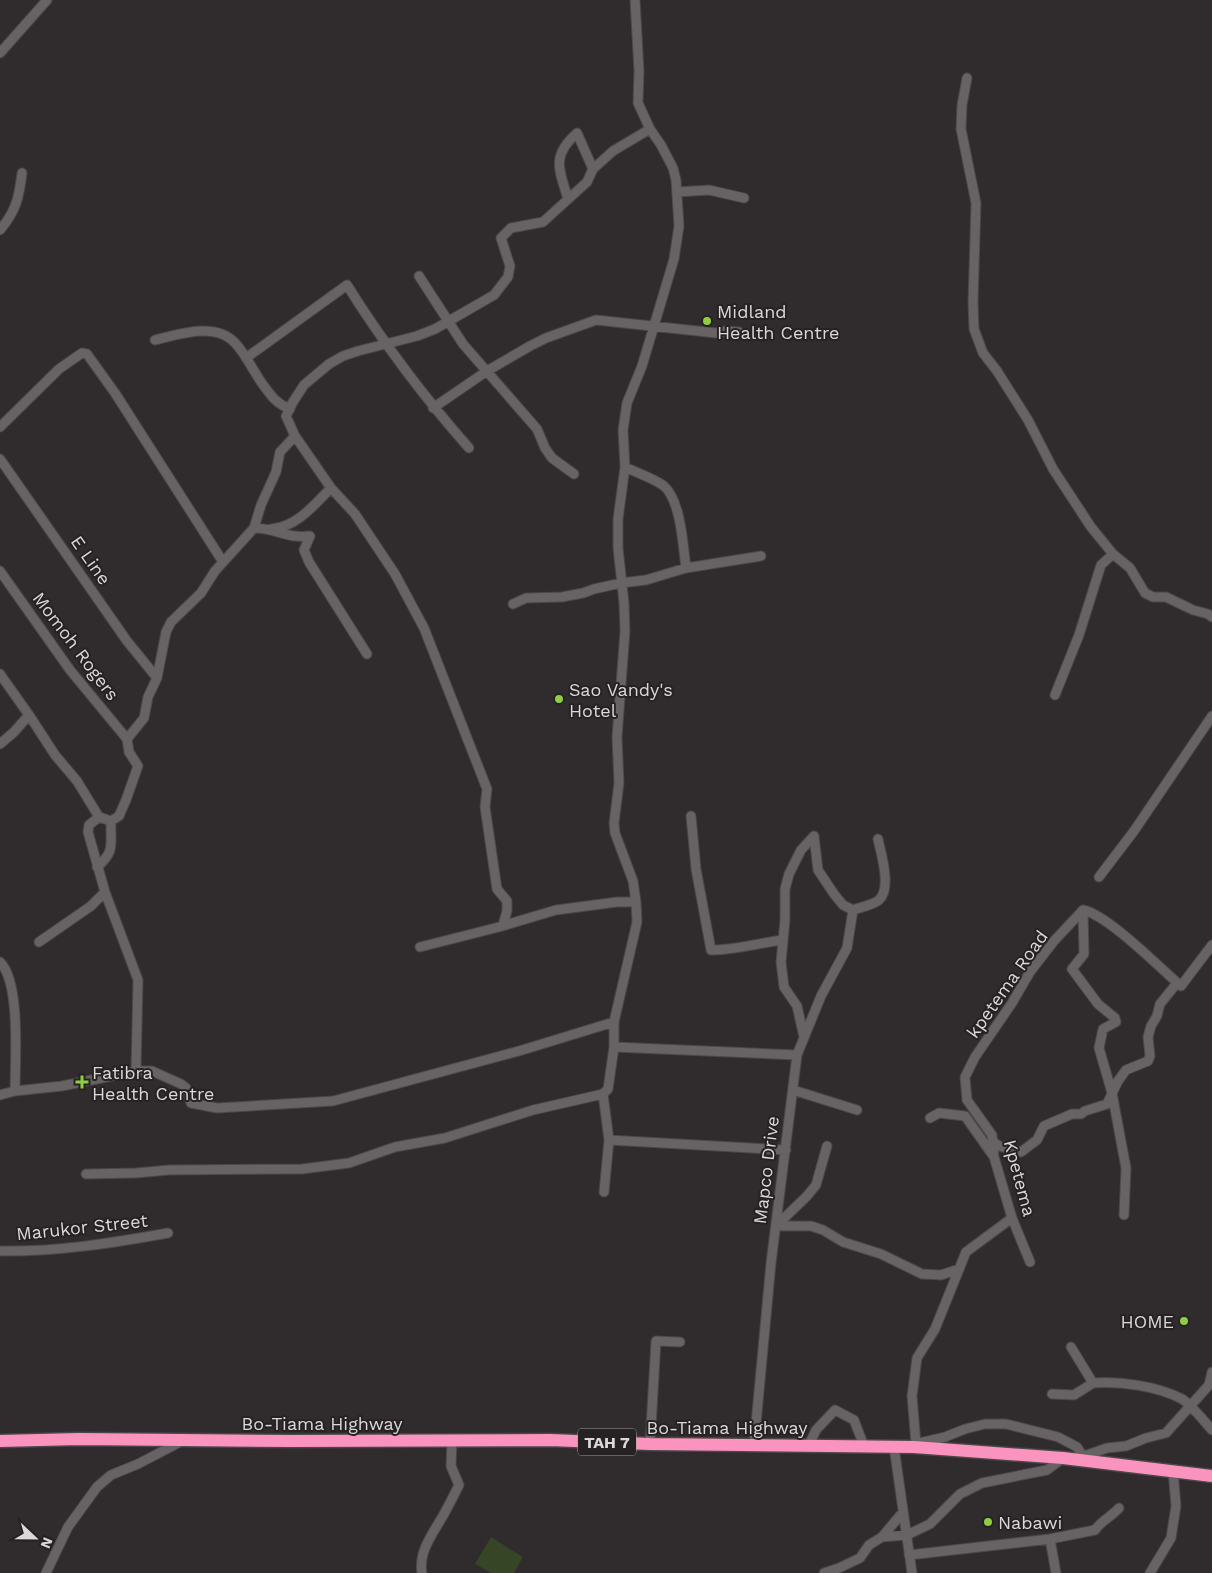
<svg xmlns="http://www.w3.org/2000/svg" width="1212" height="1573" font-family="'Work Sans',sans-serif">
	<style>
		.green { fill: #354526 }
		.lines { fill: none; stroke-linecap: round; stroke-linejoin: round }
		.minor-casing { stroke: #4b4748; stroke-width: 11 }
		.highway-casing { stroke: #4b4748; stroke-width: 15 }
		.minor { stroke: #676264; stroke-width: 9 }
		.highway { stroke: #fa93bd; stroke-width: 12 }
		.poi-dot { fill: #8ece43; stroke: #262223; stroke-width: 2 }
		.labels { text-anchor: middle; dominant-baseline: central; stroke-width: 4; stroke-linejoin: round; paint-order: stroke }
		.shield { fill: #262223; stroke: #a5a1a2; stroke-width: 1 }
		.shield-label { font-size: 16px; font-weight: bold; fill: #dbd8d9 }
		.poi-label { font-size: 18px; fill: #dbd8d9; stroke: #262223; text-anchor: start }
		.street-label { font-size: 18px; fill: #dbd8d9; stroke: #262223 }
	</style>
	<rect width="100%" height="100%" fill="#302b2d"/>
	<!-- green -->
	<path class="green" d="M 491,1537 L 523,1557 L 514,1573 L 491,1573 L 475,1564 Z"/>
	<g class="lines">
		<defs>
			<path id="minor" d="M 635,0 L 639,71 L 638,103 L 650,129
				M 0,53 L 47,0
				M 967,78 L 962,105 L 961,129 L 976,203 L 973,303 L 974,329 L 983,353 L 997,371 L 1028,420 L 1053,469 L 1091,527 L 1113,554 L 1101,565 L 1079,635 L 1055,695
				M 677,192 L 709,190 L 744,198
				M 568,199 C 559,169 551,156 577,133 L 593,169
				M 0,230 C 16,211 19,198 22,173
				M 419,276 L 463,344 L 537,429 L 545,448 L 552,458 L 574,474
				M 155,340 C 179,334 217,321 236,344 C 247,356 254,373 264,386 C 272,397 277,404 290,409
				M 246,358 L 347,285 C 384,344 423,396 469,448
				M 433,408 L 487,371 L 530,346 L 546,338 L 596,320 L 716,333 L 726,331 L 739,332
				M 0,427 L 59,369 L 82,353 L 87,354 L 115,393 L 223,562
				M 295,436 L 331,488 L 355,514 L 395,574 L 424,628 L 487,789 L 485,807 L 497,889 L 507,901 L 507,911 L 503,925
				M 0,459 L 127,641 L 157,678
				M 625,467 C 637,473 653,478 664,486 C 681,501 683,546 686,568
				M 254,528 C 276,528 286,539 310,536 L 304,550 L 309,562 L 367,654
				M 271,529 C 297,527 314,505 331,488
				M 1113,554 L 1130,568 L 1145,593 L 1153,597 L 1166,597 L 1193,610 L 1208,614 L 1212,617
				M 0,571 L 70,670 L 127,739
				M 513,604 L 526,598 L 562,597 L 583,593 L 594,589 L 621,583 L 646,580 L 686,568 L 761,556
				M 0,674 L 29,715 L 55,755 L 77,781 L 99,817 L 111,821 L 119,816 L 126,800 L 138,766 L 129,752 L 127,739 L 144,718 L 148,697 L 157,678 L 166,632 L 171,622 L 201,593 L 215,571 L 254,528 L 261,505 L 276,472 L 280,452 L 295,436 L 286,416 L 293,402 L 304,385 L 329,364 L 343,356 L 358,351 L 417,336 L 435,329 L 494,295 L 508,277 L 510,266 L 501,238 L 511,228 L 543,222 L 587,182 L 593,169 L 613,151 L 650,129 L 661,145 L 673,168 L 676,180 L 679,226 L 674,259 L 642,366 L 627,403 L 623,430 L 625,467 L 618,519 L 618,548 L 624,603 L 625,631 L 617,737 L 619,783 L 614,823 L 615,833 L 633,881 L 636,902
				M 0,744 L 14,732 L 29,715
				M 691,816 L 696,869 L 711,950 C 735,950 759,943 783,940
				M 814,836 L 818,870 L 834,894 L 843,905 L 853,910 C 861,907 873,905 879,900 C 892,888 881,854 878,839
				M 97,867 C 116,851 110,844 111,821
				M 1099,877 L 1134,831 L 1212,716
				M 1083,910 L 1084,954 L 1072,969 L 1098,1004 L 1115,1018 L 1116,1022 L 1103,1029 L 1099,1048 L 1112,1093 L 1126,1168 L 1124,1215
				M 39,942 L 91,906 L 105,892
				M 0,962 C 21,983 15,1061 15,1091
				M 804,1037 L 797,1006 L 784,987 L 781,962 L 785,920 L 785,889 L 789,874 L 801,850 L 814,836
				M 614,1047 L 797,1055
				M 136,1071 L 152,1071 L 181,1084 L 186,1088 L 191,1103 L 217,1108 L 333,1101 L 519,1051 L 614,1022
				M 793,1090 L 857,1110
				M 603,1094 L 609,1140 L 604,1192
				M 0,1095 L 15,1091 L 62,1086 L 136,1071 L 138,980 L 105,892 L 88,832 L 89,825 L 99,817
				M 930,1118 L 939,1113 L 965,1116 L 994,1157
				M 609,1140 L 786,1150
				M 992,1141 L 999,1146 L 1021,1152 L 1037,1140 L 1044,1126 L 1072,1114 L 1081,1114 L 1085,1111 L 1107,1104 L 1118,1081 L 1126,1070 L 1148,1061 L 1150,1056 L 1148,1037 L 1151,1026 L 1157,1016 L 1160,1004 L 1177,983
				M 827,1146 L 816,1185 L 807,1196 L 776,1226 L 811,1226 L 823,1230 L 843,1242 L 881,1254 L 922,1274 L 941,1275 L 959,1269
				M 86,1174 L 136,1173 L 169,1170 L 302,1169 L 349,1163 L 395,1147 L 445,1138 L 533,1110 L 603,1094 L 608,1089 L 614,1047 L 614,1022 L 637,922 L 636,902 L 617,902 L 556,910 L 499,927 L 420,947
				M 0,1251 C 56,1252 113,1243 168,1233
				M 1030,1262 L 1012,1218 L 994,1157 L 992,1135 L 967,1100 L 965,1077 L 975,1057 L 1012,1003 L 1030,972 L 1054,941 L 1083,910 C 1108,915 1160,968 1181,986 L 1212,945
				M 1071,1347 L 1093,1383 C 1120,1381 1157,1386 1182,1399 C 1189,1403 1206,1423 1212,1430
				M 1052,1394 L 1074,1395 L 1093,1383
				M 650,1444 L 656,1341 L 680,1342
				M 915,1444 L 945,1437 L 965,1429 L 985,1424 L 1006,1424 L 1058,1437 L 1077,1447 L 1085,1460
				M 916,1444 L 912,1396 L 917,1358 L 935,1329 L 966,1252 L 1012,1218
				M 754,1445 L 771,1263 L 797,1055 L 821,996 L 847,948 L 853,910
				M 809,1445 L 816,1430 L 835,1410 L 854,1420 L 864,1446
				M 894,1447 L 912,1573
				M 1084,1456 L 1107,1448 L 1126,1446 L 1146,1438 L 1166,1433 L 1209,1385 L 1212,1372
				M 882,1537 L 907,1535 L 930,1524 L 960,1494 L 982,1483 L 1047,1470 L 1063,1458
				M 1050,1539 L 1095,1530 C 1102,1520 1111,1517 1119,1508
				M 909,1555 L 1050,1539 L 1056,1573
				M 46,1573 L 68,1527 L 97,1487 L 111,1475 L 138,1464 L 182,1441
				M 422,1573 C 418,1551 434,1532 444,1514 C 449,1505 454,1495 459,1485 L 451,1466 L 452,1440
				M 824,1573 L 839,1568 L 860,1558 L 869,1545 L 882,1537 L 903,1512
				M 1150,1573 L 1171,1538 L 1176,1506 L 1173,1471"/>
			<path id="highway" d="M 0,1441 L 79,1439 L 291,1441 L 550,1440 L 650,1444 L 914,1447 L 1063,1458 L 1212,1476"/>
		</defs>
		<!-- minor casing -->
		<use href="#minor" class="minor-casing"/>
		<!-- highway casing -->
		<use href="#highway" class="highway-casing"/>
		<!-- minor -->
		<use href="#minor" class="minor"/>
		<!-- highway -->
		<use href="#highway" class="highway"/>
	</g>
	<!-- markers -->
	<g class="poi-dot">
		<circle cx="707" cy="321" r="5"/>
		<circle cx="559" cy="699" r="5"/>
		<path d="M79.5 1074.5h5v5h5v5h-5v5h-5v-5h-5v-5h5z"/>
		<circle cx="1184" cy="1321" r="5"/>
		<circle cx="988" cy="1522" r="5"/>
	</g>
	<g class="labels">
		<!-- shield labels -->
		<rect class="shield" x="578" y="1428.5" width="58" height="27" rx="4"/>
		<g class="shield-label">
			<text x="607" y="1442">TAH 7</text>
		</g>
		<!-- poi labels -->
		<g class="poi-label">
			<text x="717" y="311">Midland<tspan x="717" dy="21">Health Centre</tspan></text>
			<text x="569" y="689">Sao Vandy's<tspan x="569" dy="21">Hotel</tspan></text>
			<text x="92" y="1072">Fatibra<tspan x="92" dy="21">Health Centre</tspan></text>
			<text x="1174" y="1321" text-anchor="end">HOME</text>
			<text x="998" y="1522">Nabawi</text>
		</g>
		<!-- street labels -->
		<g class="street-label">
			<text transform="translate(91 560) rotate(55)">E Line</text>
			<text transform="translate(76 646) rotate(53)">Momoh Rogers</text>
			<text transform="translate(1007 984) rotate(-55)">kpetema Road</text>
			<text transform="translate(766 1170) rotate(-83)">Mapco Drive</text>
			<text transform="translate(1020 1178) rotate(75)">Kpetema</text>
			<text transform="translate(82 1227) rotate(-6)">Marukor Street</text>
			<text x="322" y="1423">Bo-Tiama Highway</text>
			<text x="727" y="1427">Bo-Tiama Highway</text>
		</g>
	</g>
	<!-- north arrow -->
	<g transform="translate(35 1538) rotate(112)" stroke="#262223" stroke-width="4" paint-order="stroke">
	<path d="M0-4L9 19L0 12L-9 19Z" fill="#dbd8d9"/>
	<text y="-8" font-size="14" font-weight="bold" text-anchor="middle" fill="#dbd8d9">N</text>
	</g>
</svg>
